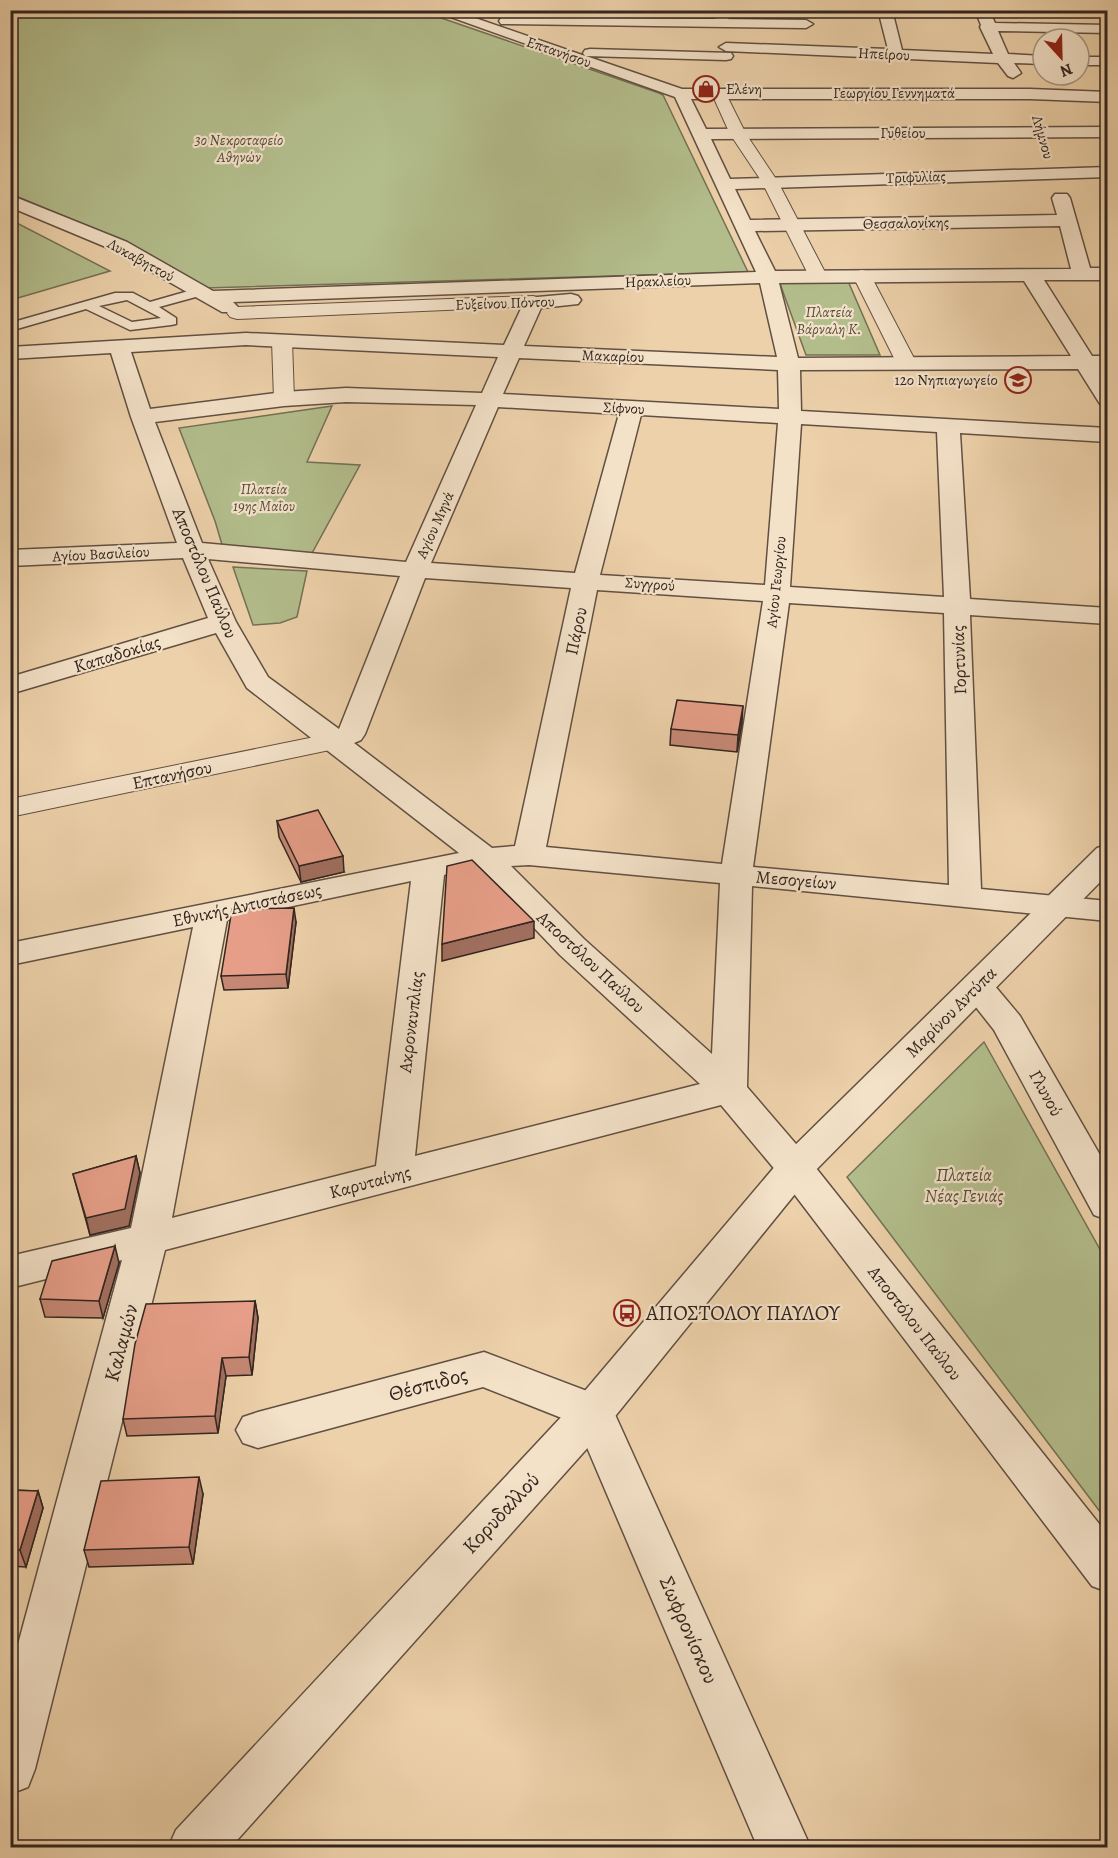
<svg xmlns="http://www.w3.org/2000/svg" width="1118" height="1858" font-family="Alegreya,serif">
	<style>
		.green { fill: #b3bd8c; stroke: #727156; stroke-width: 1.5 }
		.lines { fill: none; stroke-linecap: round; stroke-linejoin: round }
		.service-casing { stroke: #615042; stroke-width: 3 }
		.pedestrian-casing { stroke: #615042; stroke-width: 2 }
		.minor-casing { stroke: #615042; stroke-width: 3 }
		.tertiary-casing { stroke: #615042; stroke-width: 3 }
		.service { fill: #f3e1c8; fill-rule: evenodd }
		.pedestrian { fill: #f3e1c8; fill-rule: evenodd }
		.minor { fill: #f3e1c8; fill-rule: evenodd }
		.tertiary { fill: #f3e1c8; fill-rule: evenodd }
		.wall { fill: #c68875; stroke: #32251f; stroke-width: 1.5 }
		.shaded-wall { fill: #a16f5f; stroke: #32251f; stroke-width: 1.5 }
		.building { fill: #e69e88; stroke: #32251f; stroke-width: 1.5 }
		.labels { text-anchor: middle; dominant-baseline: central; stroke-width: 4.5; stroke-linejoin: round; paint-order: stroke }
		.far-street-label { font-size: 15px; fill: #32251f; stroke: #f3e1c8 }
		.far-poi-label { font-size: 15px; fill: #32251f; stroke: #f3e1c8; text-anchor: start }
		.far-park-label { font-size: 15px; font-style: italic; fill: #524b3a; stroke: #f3e1c8 }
		.street-label { font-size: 18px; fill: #32251f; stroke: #f3e1c8 }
		.park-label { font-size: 18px; font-style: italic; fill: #524b3a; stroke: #f3e1c8 }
		.near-poi-label { font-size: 21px; fill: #32251f; stroke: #f3e1c8; text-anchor: start }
		.near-street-label { font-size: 21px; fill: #32251f; stroke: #f3e1c8 }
	</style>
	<rect width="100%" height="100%" fill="#edd1aa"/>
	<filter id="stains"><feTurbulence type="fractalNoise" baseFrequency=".00333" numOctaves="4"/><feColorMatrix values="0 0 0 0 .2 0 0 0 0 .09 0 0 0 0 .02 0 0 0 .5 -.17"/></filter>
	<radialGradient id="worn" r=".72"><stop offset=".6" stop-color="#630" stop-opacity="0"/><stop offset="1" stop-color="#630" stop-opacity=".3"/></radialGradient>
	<!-- green -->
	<path class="green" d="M 10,11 L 421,11 L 659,93 L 663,95 L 748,272 L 205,288 L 118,239 L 11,194 Z
		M 10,220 L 11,220 L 110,271 L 11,300 Z
		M 779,281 L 848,281 L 880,355 L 806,355 Z
		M 332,406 L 307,462 L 360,465 L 311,555 L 223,548 L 215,521 L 179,428 Z
		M 233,567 L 307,571 L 297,617 L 280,623 L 253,625 Z
		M 984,1042 L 1107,1262 L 1107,1521 L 847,1177 Z"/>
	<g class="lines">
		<defs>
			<path id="service" d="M 199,288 L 205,292 L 203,295 L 159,307 L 176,318 L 176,324 L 171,325 L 130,330 L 86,309 L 10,331 L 10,323 L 115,293 L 133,293 L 150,302 ZM 127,300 L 161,318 L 132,322 L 99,306 Z"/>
			<path id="pedestrian" d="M 714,10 L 727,10 L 729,23 L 727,26 L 717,26 Z
				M 719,90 L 726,94 L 746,134 L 778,182 L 827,276 L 825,280 L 811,280 L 762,182 L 730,134 L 712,94 Z
				M 862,270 L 869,272 L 871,276 L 917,364 L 914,368 L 900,368 L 897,364 L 853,276 L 855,272 Z
				M 533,296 L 540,298 L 542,302 L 540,306 L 237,319 L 230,317 L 227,313 L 230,309 L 237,307 Z
				M 282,335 L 289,337 L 292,341 L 294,399 L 291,403 L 284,405 L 277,403 L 274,399 L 272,341 L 275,337 Z
				M 334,733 L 344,735 L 348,741 L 344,747 L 10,817 L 10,799 Z"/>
			<path id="minor" d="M 431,10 L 452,10 L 585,56 L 583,53 L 585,50 L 590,49 L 731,53 L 733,56 L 731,59 L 726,60 L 586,56 L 682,89 L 1030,89 L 1108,92 L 1108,102 L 1030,99 L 691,99 L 706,129 L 1108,127 L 1108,137 L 711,139 L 730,179 L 1108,167 L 1108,177 L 735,189 L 750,220 L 1057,215 L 1052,198 L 1055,194 L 1067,194 L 1070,198 L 1090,268 L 1108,268 L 1108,280 L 1044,280 L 1092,356 L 1108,356 L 1108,368 L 1100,368 L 1108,381 L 1108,405 L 1100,404 L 1078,369 L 800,370 L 801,411 L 1108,428 L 1108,442 L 960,433 L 970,599 L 1108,608 L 1108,624 L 970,615 L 981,889 L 1108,901 L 1108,921 L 752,886 L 747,1087 L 808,1158 L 1108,1535 L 1108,1592 L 1092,1586 L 782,1178 L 721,1105 L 165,1250 L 35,1769 L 28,1787 L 10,1794 L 10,1674 L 122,1260 L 10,1288 L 10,1256 L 131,1228 L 193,927 L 10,965 L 10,943 L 459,853 L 247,688 L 216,633 L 10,694 L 10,677 L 208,618 L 183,558 L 10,566 L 10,550 L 177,543 L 131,417 L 111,353 L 10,359 L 10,347 L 246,333 L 504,345 L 526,298 L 571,294 L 578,296 L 581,300 L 578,304 L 541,308 L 524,346 L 777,357 L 760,283 L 233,302 L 239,308 L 236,312 L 222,312 L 113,250 L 10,207 L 10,195 L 127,242 L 213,291 L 756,272 L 675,97 ZM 1060,226 L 1071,269 L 775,271 L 755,231 ZM 1024,281 L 1071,356 L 798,358 L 779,283 ZM 246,345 L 498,357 L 482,393 L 346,388 L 284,392 L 150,409 L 131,352 ZM 519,358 L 778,370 L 779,409 L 503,394 ZM 346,402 L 476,405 L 406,562 L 202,543 L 155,422 L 284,406 ZM 498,407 L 619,414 L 575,573 L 431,563 ZM 641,415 L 778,423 L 765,585 L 600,575 ZM 801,424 L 937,432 L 944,597 L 790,587 ZM 208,559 L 400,576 L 339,729 L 268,677 L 236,622 ZM 425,578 L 571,588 L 515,846 L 492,848 L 354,743 L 361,740 L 365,734 ZM 597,590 L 763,601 L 722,864 L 546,847 ZM 789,603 L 944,613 L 949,885 L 753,867 ZM 529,865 L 720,883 L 712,1054 L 584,939 L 511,866 ZM 478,869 L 560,955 L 700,1084 L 415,1156 L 444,875 ZM 411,881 L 376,1166 L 172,1218 L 227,920 Z
				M 878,10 L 892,10 L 902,50 L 993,54 L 980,27 L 981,25 L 975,10 L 989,10 L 995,23 L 1108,25 L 1108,33 L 998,31 L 1008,54 L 1043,56 L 1043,64 L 1014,63 L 1021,73 L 1013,78 L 1008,76 L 998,63 L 726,51 L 719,47 L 726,43 L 888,49 Z
				M 506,17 L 806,20 L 813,24 L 806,28 L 501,24 L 499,21 L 501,18 Z
				M 1079,57 L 1108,57 L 1108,65 L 1079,65 Z
				M 977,976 L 989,979 L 1020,1016 L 1108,1169 L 1108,1220 L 1094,1215 L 994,1030 L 960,987 L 965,979 Z
				M 484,1352 L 608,1399 L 811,1848 L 758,1848 L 577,1424 L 483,1387 L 258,1448 L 243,1443 L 236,1430 L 243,1417 L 258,1412 Z"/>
			<path id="tertiary" d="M 1108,845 L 1108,874 L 808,1178 L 608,1425 L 230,1848 L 168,1848 L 176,1830 L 578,1399 L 782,1158 L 1097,848 Z"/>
		</defs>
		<!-- service casing -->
		<use href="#service" class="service-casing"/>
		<!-- pedestrian casing -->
		<use href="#pedestrian" class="pedestrian-casing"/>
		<!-- minor casing -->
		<use href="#minor" class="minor-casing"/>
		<!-- tertiary casing -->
		<use href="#tertiary" class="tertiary-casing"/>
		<!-- service -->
		<use href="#service" class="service"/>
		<!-- pedestrian -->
		<use href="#pedestrian" class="pedestrian"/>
		<!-- minor -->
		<use href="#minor" class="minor"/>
		<!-- tertiary -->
		<use href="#tertiary" class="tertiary"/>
	</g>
	<!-- wall -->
	<path class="wall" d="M 742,722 L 737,752 L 670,745 L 671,729 Z
		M 277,821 L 344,872 L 301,882 L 279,837 Z
		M 296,922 L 288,988 L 224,990 L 221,976 Z
		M 136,1156 L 140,1173 L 129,1226 L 90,1235 L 73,1174 Z
		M 119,1263 L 103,1318 L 45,1317 L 40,1299 Z
		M 255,1301 L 258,1318 L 252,1375 L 226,1376 L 218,1433 L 127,1436 L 123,1419 Z
		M 10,1490 L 38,1491 L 43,1508 L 26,1567 L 10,1566 Z
		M 203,1494 L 193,1564 L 89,1567 L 84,1550 Z"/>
	<!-- shaded-wall -->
	<path class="shaded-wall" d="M 743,706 L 742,722 L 737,752 L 738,735 Z
		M 343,856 L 344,872 L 301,882 L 299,866 Z
		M 294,908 L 296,922 L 288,988 L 286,974 Z
		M 534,921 L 534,938 L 442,961 L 442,944 Z
		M 136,1156 L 140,1173 L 129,1226 L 90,1235 L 86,1218 Z
		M 115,1246 L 119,1263 L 103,1318 L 99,1301 Z
		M 255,1301 L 258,1318 L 252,1375 L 249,1357 Z
		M 222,1358 L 226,1376 L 218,1433 L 215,1416 Z
		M 199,1477 L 203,1494 L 193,1564 L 189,1547 Z
		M 38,1491 L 43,1508 L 26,1567 L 20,1550 Z"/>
	<!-- building -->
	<path class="building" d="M 677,700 L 743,706 L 738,735 L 671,729 Z
		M 318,810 L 343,856 L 299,866 L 277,821 Z
		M 472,860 L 534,921 L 442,944 L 447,866 Z
		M 294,908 L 286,974 L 221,976 L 232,909 Z
		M 136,1156 L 125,1209 L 86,1218 L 73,1174 Z
		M 115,1246 L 99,1301 L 40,1299 L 52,1261 Z
		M 255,1301 L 249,1357 L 222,1358 L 215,1416 L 123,1419 L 135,1344 L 146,1304 Z
		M 199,1477 L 189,1547 L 84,1550 L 101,1481 Z
		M 10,1490 L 38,1491 L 20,1550 L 10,1549 Z"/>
	<!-- icons -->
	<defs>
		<symbol id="shop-ring" viewBox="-11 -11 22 22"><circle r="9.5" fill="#f3e1c8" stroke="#8f2418" stroke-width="1.5"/><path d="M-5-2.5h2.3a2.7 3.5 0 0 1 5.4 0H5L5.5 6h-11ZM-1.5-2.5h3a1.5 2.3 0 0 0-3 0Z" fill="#8f2418"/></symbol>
		<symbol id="school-ring" viewBox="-11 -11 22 22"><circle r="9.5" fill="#f3e1c8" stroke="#8f2418" stroke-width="1.5"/><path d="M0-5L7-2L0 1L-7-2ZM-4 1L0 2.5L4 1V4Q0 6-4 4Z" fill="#8f2418"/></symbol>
		<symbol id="bus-ring" viewBox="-11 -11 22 22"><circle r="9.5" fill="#f3e1c8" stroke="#8f2418" stroke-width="1.5"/><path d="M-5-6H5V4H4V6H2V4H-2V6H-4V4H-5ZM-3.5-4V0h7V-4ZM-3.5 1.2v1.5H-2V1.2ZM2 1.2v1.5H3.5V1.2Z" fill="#8f2418"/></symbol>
	</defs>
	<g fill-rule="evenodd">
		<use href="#shop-ring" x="691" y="74" width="30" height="30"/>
		<use href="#school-ring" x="1003" y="365" width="30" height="30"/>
		<use href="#bus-ring" x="612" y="1298" width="30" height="30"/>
	</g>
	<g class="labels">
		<!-- far-street labels -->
		<g class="far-street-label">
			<text transform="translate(559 52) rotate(19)">Επτανήσου</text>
			<text transform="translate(884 54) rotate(3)">Ηπείρου</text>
			<text x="894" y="93">Γεωργίου Γεννηματά</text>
			<text x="903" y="133">Γυθείου</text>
			<text transform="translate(1043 137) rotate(74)">Λήμνου</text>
			<text transform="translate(916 177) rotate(-2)">Τριφυλίας</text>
			<text transform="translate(906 223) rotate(-1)">Θεσσαλονίκης</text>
			<text transform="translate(141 260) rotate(29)">Λυκαβηττού</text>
			<text transform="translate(658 281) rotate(-2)">Ηρακλείου</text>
			<text transform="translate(505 303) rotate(-2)">Ευξείνου Πόντου</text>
			<text transform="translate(613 356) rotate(2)">Μακαρίου</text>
			<text transform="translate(624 408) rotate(3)">Σίφνου</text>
			<text transform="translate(435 525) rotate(-66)">Αγίου Μηνά</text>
			<text transform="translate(101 554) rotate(-3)">Αγίου Βασιλείου</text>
			<text transform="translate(776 582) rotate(-84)">Αγίου Γεωργίου</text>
			<text transform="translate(650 584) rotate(4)">Συγγρού</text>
		</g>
		<!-- far-poi labels -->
		<g class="far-poi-label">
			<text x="726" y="89">Ελένη</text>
			<text x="998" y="380" text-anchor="end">12ο Νηπιαγωγείο</text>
		</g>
		<!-- far-park labels -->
		<g class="far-park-label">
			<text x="239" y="140">3ο Νεκροταφείο<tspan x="239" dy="17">Αθηνών</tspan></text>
			<text x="829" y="312">Πλατεία<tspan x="829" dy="17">Βάρναλη Κ.</tspan></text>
			<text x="264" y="489">Πλατεία<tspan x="264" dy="17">19ης Μαΐου</tspan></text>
		</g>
		<!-- street labels -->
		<g class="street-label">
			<text transform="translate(205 573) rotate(67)">Αποστόλου Παύλου</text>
			<text transform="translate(576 631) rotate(-78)">Πάρου</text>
			<text transform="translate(117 654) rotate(-17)">Καπαδοκίας</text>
			<text transform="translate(959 660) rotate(-92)">Γορτυνίας</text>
			<text transform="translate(172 775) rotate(-12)">Επτανήσου</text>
			<text transform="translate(796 880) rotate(5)">Μεσογείων</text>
			<text transform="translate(247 905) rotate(-12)">Εθνικής Αντιστάσεως</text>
			<text transform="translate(591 962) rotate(43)">Αποστόλου Παύλου</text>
			<text transform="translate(951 1012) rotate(-45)">Μαρίνου Αντύπα</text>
			<text transform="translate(411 1022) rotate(-83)">Ακροναυπλίας</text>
			<text transform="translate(1046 1093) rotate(61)">Γλυνού</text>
			<text transform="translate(370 1182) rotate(-15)">Καρυταίνης</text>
			<text transform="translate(915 1323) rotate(52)">Αποστόλου Παύλου</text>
		</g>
		<!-- park labels -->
		<g class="park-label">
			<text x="964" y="1175">Πλατεία<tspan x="964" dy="21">Νέας Γενιάς</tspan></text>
		</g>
		<!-- near-poi labels -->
		<g class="near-poi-label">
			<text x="646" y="1313">ΑΠΟΣΤΟΛΟΥ ΠΑΥΛΟΥ</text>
		</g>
		<!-- near-street labels -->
		<g class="near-street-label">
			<text transform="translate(121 1343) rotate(-75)">Καλαμών</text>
			<text transform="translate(428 1384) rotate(-15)">Θέσπιδος</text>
			<text transform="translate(501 1513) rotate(-47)">Κορυδαλλού</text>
			<text transform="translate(689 1630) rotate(66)">Σωφρονίσκου</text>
		</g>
	</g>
	<!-- margin -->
	<rect width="1118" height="1858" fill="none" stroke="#edd1aa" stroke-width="36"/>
	<rect x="12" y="12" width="1094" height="1834" fill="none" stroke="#32251f" stroke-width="3"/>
	<rect x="18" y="18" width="1082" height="1822" fill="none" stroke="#32251f" stroke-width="1.5"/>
	<!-- north arrow -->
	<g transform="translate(1061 57) rotate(158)"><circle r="28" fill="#f3e1c8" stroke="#a69684" stroke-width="1.5"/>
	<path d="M0-4.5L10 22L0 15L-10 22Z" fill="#8f2418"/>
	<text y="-9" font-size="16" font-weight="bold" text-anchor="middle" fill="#32251f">N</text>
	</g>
	<rect width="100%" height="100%" filter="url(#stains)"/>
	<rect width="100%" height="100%" fill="url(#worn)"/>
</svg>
